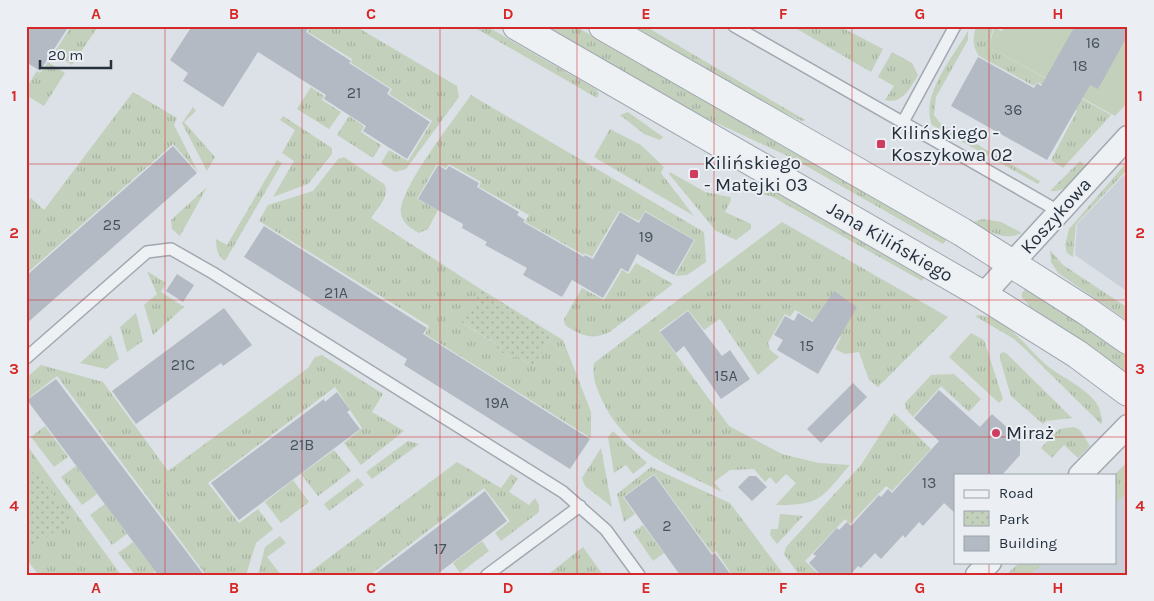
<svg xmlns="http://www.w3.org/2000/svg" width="1154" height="601" font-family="Karla,sans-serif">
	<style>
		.built { fill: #c9d0d8 }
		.grass { fill: url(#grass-tufts) }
		.park { fill: url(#park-dots) }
		.garden { fill: #c3d0bc }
		.building { fill: #b3bac3 }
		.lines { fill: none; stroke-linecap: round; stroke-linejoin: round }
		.service-casing { stroke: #a1a8b0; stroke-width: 14 }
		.minor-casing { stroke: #a1a8b0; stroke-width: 25 }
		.tertiary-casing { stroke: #a1a8b0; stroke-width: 30 }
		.service { stroke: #eef1f4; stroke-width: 11 }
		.minor { stroke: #eef1f4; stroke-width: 22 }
		.tertiary { stroke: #eef1f4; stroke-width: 28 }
		.grid { fill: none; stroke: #d62828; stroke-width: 1; stroke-opacity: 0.55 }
		.poi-dot { fill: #d03c60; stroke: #ebeff4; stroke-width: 2 }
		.labels { text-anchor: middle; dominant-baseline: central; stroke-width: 4; stroke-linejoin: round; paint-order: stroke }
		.number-label { font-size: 16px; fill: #48525e }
		.poi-label { font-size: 19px; fill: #25303c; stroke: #ebeff4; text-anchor: start }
		.street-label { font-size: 19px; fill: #25303c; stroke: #ebeff4 }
		.neatline { fill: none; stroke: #d62828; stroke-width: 2 }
		.grid-label { font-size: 16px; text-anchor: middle; font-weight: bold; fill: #d62828 }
	</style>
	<defs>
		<pattern id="grass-tufts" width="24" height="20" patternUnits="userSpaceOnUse" patternTransform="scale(1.25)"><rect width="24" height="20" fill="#c3d0bc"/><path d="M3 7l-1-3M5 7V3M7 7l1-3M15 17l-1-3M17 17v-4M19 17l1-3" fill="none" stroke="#a7b3a2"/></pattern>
		<pattern id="park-dots" width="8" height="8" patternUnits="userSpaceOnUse" patternTransform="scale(1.25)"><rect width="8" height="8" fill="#c3d0bc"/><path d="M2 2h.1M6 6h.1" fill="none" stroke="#a7b3a2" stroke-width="1.8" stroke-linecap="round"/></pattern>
	</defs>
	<rect width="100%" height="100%" fill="#dbe1e6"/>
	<!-- built -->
	<path class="built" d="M 1128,171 L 1128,292 L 1075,255 L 1077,224 Z
		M 1128,489 L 1128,575 L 1025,575 L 1040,562 L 1115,562 L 1115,500 Z"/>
	<!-- grass -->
	<path class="grass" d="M 67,26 L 97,28 L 72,65 L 54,53 L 70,28 Z
		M 310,26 L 355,26 L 457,86 L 459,97 L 406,169 L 395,172 L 381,163 L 389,150 L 408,161 L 432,121 L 389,94 L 392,89 L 351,63 L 352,59 L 308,32 Z
		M 472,26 L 486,26 L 597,90 L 599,94 L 597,98 Z
		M 543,26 L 575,26 L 947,239 L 943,244 L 794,159 L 693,112 Z
		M 632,26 L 645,26 L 805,120 L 802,121 L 780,111 Z
		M 792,26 L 839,26 L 883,49 L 871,72 Z
		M 976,26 L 993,27 L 989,47 L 1111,115 L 1063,168 L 1051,160 L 1077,111 L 1048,95 L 1051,89 L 1037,82 L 1034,86 L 979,56 C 972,45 973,38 976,26 Z
		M 968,31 L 968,40 L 936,97 L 934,115 L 940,123 L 1040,181 L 1038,184 L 932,125 C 920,95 953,57 968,31 Z
		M 892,52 L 912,63 L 918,75 C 911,87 902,105 885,100 L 894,86 L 878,77 Z
		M 48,62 L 65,73 L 44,106 L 26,95 L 26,88 L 37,71 L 40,73 Z
		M 311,87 L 324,96 L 322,100 L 341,112 L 329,129 L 297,109 Z
		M 133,92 L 177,118 L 174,125 L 198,172 L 173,144 L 26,274 L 26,202 L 31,198 L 44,210 Z
		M 471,95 L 704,232 L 706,262 L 687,275 L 675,276 L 695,240 L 645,211 L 639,221 L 619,211 L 592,257 L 585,253 L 584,255 L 525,222 L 529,215 L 479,187 L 481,182 L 449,164 L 446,168 L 437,164 L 417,199 L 438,210 L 428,229 L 419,233 C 411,228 403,224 401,214 C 397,191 456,117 471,95 Z
		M 193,107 L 196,111 L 184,122 L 215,157 L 207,171 L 182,123 Z
		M 628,112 L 663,137 L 660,140 L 644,134 L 620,115 Z
		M 283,116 L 332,148 L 332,154 L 308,184 L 273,197 L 294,161 L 282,153 L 295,130 L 280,120 Z
		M 349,116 L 364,126 L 361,132 L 381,145 L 373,158 L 337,135 Z
		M 610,129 L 641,145 L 664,167 L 661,173 L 694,216 L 594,157 Z
		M 344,157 L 384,184 C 391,196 377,208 371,218 L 482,290 L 462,323 L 496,344 L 498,350 L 511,358 L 517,356 L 534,366 L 553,334 L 563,340 L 591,412 L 591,438 L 425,334 L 429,326 L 259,221 L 268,205 L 313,191 L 338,159 Z
		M 277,160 L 282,163 L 225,261 C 217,256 216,247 216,239 L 227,245 Z
		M 1080,161 L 1087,167 C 1076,179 1068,192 1050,191 Z
		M 1128,161 L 1128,169 L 1076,224 L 1073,257 L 1067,253 L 1065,245 L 1069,229 Z
		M 670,172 L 705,192 L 730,197 L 731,200 L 725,212 L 751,224 L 751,229 L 736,240 L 716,231 L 669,174 Z
		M 741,183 L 775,192 L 924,278 L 922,281 L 771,196 L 754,193 L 740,185 Z
		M 207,187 L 180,236 L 172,229 L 171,220 Z
		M 983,219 L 1001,222 L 1022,233 C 1004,242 989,231 973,222 Z
		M 782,222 L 948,317 L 878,387 L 869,380 L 859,352 L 845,354 L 835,349 L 841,337 L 795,310 L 790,317 L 785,314 L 768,343 L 770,350 L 779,357 L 758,375 L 720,319 L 704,330 L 688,310 L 659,331 L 729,426 L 782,454 L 819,463 L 850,465 C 820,499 822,505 776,505 L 796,483 L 786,474 L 776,484 L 770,477 L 765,482 L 754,469 L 730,470 L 714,482 L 722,492 C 674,468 625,451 602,400 C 596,386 592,378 594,363 Z
		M 1050,250 L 1063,265 L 1128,308 L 1128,321 L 1058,273 L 1051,262 Z
		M 636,263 L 673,284 L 611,331 C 594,341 581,336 565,325 L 564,319 L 582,288 L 604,300 L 622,270 L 629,274 Z
		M 147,271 L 166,283 L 161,292 L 184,307 L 153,335 L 144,305 L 157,294 Z
		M 1026,288 L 1128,355 L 1128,376 L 1033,310 L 1022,297 L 1022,293 Z
		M 136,313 L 143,341 L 127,352 L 120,327 Z
		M 979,315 C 1009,318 1028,351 1050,368 C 1064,378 1083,387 1094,400 C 1101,408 1101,416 1102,425 L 1026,350 L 1014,339 L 975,316 Z
		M 971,333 L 984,340 L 1003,399 L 999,403 L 949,357 Z
		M 111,335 L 119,359 L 106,369 L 80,363 Z
		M 1003,352 L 1006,353 L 1072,418 L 1046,421 L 1043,424 L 1011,396 L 1000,359 L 1000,354 Z
		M 322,355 L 383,394 L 372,412 L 404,431 L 361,465 L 344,443 L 362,428 L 335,387 L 208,483 L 239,523 L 258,509 L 273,529 L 256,543 L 246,575 L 206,575 L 57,376 L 26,400 L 26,378 L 41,365 L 103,382 L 168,471 L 308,368 L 315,357 Z
		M 954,374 L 981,399 L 969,412 L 941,386 L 913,417 L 906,409 L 905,403 L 931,375 Z
		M 894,413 L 931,449 L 892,491 L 886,486 L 850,524 L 845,519 L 805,561 L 820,575 L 799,575 L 784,554 L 786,547 L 861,465 Z
		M 45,426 L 68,457 L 54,467 L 31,437 Z
		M 1074,427 L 1080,430 L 1090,446 L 1078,458 L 1064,445 L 1052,458 L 1041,448 L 1059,429 Z
		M 613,431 L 647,463 L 633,474 L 626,465 L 614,473 L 608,437 Z
		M 408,441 L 419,444 L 372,479 L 366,472 Z
		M 26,444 L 121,575 L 39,575 L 26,559 Z
		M 601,448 L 612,507 L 585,486 L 582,478 Z
		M 334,450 L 351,471 L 318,496 L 301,474 Z
		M 457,462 L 501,488 L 511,474 L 518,478 L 509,492 L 529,505 L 535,498 L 539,505 L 539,512 L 501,541 L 495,533 L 510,521 L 484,488 L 370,575 L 306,575 Z
		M 1126,463 L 1128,463 L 1128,493 L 1115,503 L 1114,475 Z
		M 76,466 L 97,494 L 82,505 L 61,477 Z
		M 651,467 L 730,503 L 784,575 L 732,575 L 716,551 L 712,553 L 654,474 L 623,497 L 635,514 L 624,522 L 617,494 Z
		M 358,478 L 364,485 L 329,511 L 324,504 Z
		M 293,480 L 309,502 L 281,523 L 265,502 Z
		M 105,504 L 127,534 L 112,545 L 90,515 Z
		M 780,514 L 803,516 L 777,544 L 770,535 L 771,529 L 778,529 Z
		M 643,525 L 664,553 L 653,561 L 633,532 Z
		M 280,536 L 286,543 L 267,557 L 281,575 L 258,575 L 265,547 Z
		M 482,541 L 489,551 L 460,573 L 453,563 Z
		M 133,542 L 155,571 L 151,575 L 135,575 L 118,553 Z
		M 583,547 L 603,575 L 551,575 L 550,573 Z
		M 1020,562 L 1045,562 L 1030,575 L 1006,575 Z"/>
	<!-- park -->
	<path class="park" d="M 482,290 L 553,334 L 534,366 L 517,356 L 511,358 L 498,350 L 495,343 L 461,322 Z
		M 35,471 L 72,519 L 29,550 L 26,547 L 26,477 Z"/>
	<!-- garden -->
	<path class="garden" d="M 1004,26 L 1128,26 L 1128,102 L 1115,116 L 989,47 L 994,28 L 1002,31 Z"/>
	<!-- building -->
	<path class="building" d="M 26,26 L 69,26 L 40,71 L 26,62 Z
		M 192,26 L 310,26 L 306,32 L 351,61 L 349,63 L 390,89 L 387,94 L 430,122 L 407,159 L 363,131 L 366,126 L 324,99 L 326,95 L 258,52 L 223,107 L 183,81 L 188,73 L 170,60 Z
		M 1075,26 L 1128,26 L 1128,35 L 1098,89 L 1090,85 L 1047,160 L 951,106 L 978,57 L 1034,88 L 1037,83 L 1041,86 Z
		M 173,146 L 197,173 L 26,324 L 26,276 Z
		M 438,165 L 446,170 L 449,166 L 479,183 L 477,187 L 519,212 L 517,215 L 525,220 L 523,222 L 584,257 L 585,255 L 593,259 L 620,212 L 639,223 L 645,212 L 694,240 L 674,275 L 637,254 L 628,272 L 621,268 L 603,298 L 572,280 L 562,297 L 523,275 L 527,268 L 485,245 L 487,242 L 462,228 L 463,224 L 418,199 Z
		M 264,226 L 427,328 L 423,334 L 590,439 L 570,469 L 404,365 L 407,359 L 244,257 Z
		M 177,274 L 194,285 L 183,302 L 166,291 Z
		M 834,291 L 857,307 L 818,374 L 777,350 L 783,340 L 774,335 L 785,316 L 794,321 L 798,313 L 813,322 Z
		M 224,308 L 252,345 L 223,366 L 221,363 L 136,424 L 112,391 Z
		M 688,311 L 722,356 L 730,350 L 750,379 L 721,399 L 684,346 L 676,353 L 660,332 Z
		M 56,379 L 204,575 L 158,575 L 27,400 Z
		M 853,383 L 867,397 L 821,443 L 807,429 Z
		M 939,390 L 980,427 L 992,414 L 1020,439 L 1020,455 L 1002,475 L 955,475 L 955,513 L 944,503 L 923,526 L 919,522 L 905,538 L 903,535 L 881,559 L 875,553 L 861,568 L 858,566 L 850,575 L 821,575 L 809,563 L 816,556 L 813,554 L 837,528 L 839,530 L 847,522 L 851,526 L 879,495 L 881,497 L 888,489 L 892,493 L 939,441 L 914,418 Z
		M 337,392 L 350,410 L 347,412 L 360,429 L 239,520 L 211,483 L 324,399 L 325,402 Z
		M 654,475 L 712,555 L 715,553 L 731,575 L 680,575 L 624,497 Z
		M 749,476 L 756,476 L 767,487 L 752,501 L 738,487 Z
		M 485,491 L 507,521 L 436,575 L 374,575 Z"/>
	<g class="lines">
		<defs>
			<path id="service" d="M 734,26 L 1060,212
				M 903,122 L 955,26
				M 26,358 L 147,252 L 171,249 L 213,273 L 563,492 L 606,530 L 639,575
				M 487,575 L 580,506"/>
			<path id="minor" d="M 983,295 L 1128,137
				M 1080,475 L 1128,426
				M 977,575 L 990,562"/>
			<path id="tertiary" d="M 517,26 L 983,295 L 1077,354 L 1128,392
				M 603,26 L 962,232 L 1088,312 L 1128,340"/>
		</defs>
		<!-- service casing -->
		<use href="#service" class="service-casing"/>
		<!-- minor casing -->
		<use href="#minor" class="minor-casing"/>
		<!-- tertiary casing -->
		<use href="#tertiary" class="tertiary-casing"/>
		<!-- service -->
		<use href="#service" class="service"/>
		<!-- minor -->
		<use href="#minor" class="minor"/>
		<!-- tertiary -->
		<use href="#tertiary" class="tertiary"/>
	</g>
	<!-- grid -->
	<path class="grid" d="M 165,26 L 165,575M 302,26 L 302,575M 440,26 L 440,575M 577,26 L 577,575M 714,26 L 714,575M 852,26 L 852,575M 989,26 L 989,475M 26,164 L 1128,164M 26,300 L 1128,300M 26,437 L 1128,437M 989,562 L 989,575"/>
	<!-- markers -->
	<g class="poi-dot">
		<rect x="876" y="139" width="10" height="10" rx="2.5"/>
		<rect x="689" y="169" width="10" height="10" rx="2.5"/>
		<circle cx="996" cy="433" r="5"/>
	</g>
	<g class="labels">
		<!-- number labels -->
		<g class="number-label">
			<text x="1093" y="42">16</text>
			<text x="1080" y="65">18</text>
			<text x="354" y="92">21</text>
			<text x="1013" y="109">36</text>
			<text x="112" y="224">25</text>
			<text x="646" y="236">19</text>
			<text x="336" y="292">21A</text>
			<text x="807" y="345">15</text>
			<text x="183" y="364">21C</text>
			<text x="726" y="375">15A</text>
			<text x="497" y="402">19A</text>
			<text x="302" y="444">21B</text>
			<text x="929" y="482">13</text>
			<text x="667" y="525">2</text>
			<text x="440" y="548">17</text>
		</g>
		<!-- poi labels -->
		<g class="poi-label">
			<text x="891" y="133">Kilińskiego -<tspan x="891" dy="22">Koszykowa 02</tspan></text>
			<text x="704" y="163">Kilińskiego<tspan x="704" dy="22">- Matejki 03</tspan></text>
			<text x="1006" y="433">Miraż</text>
		</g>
		<!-- street labels -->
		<g class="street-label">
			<text transform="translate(1056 216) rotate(-48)">Koszykowa</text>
			<text transform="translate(890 242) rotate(30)">Jana Kilińskiego</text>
		</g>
	</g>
	<!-- border -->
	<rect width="1154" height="601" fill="none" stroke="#ebeff4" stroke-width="55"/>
	<!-- legend -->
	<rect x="954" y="474" width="162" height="90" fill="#ebeff4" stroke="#9ca3aa"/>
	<rect x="964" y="490" width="25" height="8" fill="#eef1f4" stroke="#9ca3aa"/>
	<text x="999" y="498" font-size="15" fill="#25303c">Road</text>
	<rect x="964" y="511" width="25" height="15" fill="url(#park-dots)" stroke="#9ca3aa"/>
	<text x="999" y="524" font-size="15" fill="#25303c">Park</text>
	<rect x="964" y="536" width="25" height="15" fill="#b3bac3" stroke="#9ca3aa"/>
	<text x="999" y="548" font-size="15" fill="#25303c">Building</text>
	<!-- scale -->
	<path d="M40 60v8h71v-8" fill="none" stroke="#25303c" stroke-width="2.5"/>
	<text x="48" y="60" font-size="15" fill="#25303c" stroke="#ebeff4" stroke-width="4" paint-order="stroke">20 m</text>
	<rect x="28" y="28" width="1098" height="546" class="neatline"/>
	<g class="grid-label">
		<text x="96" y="19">A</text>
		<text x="234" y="19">B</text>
		<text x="371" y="19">C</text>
		<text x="508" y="19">D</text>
		<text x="646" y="19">E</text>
		<text x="783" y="19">F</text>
		<text x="920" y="19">G</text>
		<text x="1058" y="19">H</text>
		<text x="14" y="101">1</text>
		<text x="1140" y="101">1</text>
		<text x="14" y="238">2</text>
		<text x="1140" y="238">2</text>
		<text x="14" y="374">3</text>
		<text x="1140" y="374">3</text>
		<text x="14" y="511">4</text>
		<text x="1140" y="511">4</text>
		<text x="96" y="593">A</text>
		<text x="234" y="593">B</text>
		<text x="371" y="593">C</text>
		<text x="508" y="593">D</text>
		<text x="646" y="593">E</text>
		<text x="783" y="593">F</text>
		<text x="920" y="593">G</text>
		<text x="1058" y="593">H</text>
	</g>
</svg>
